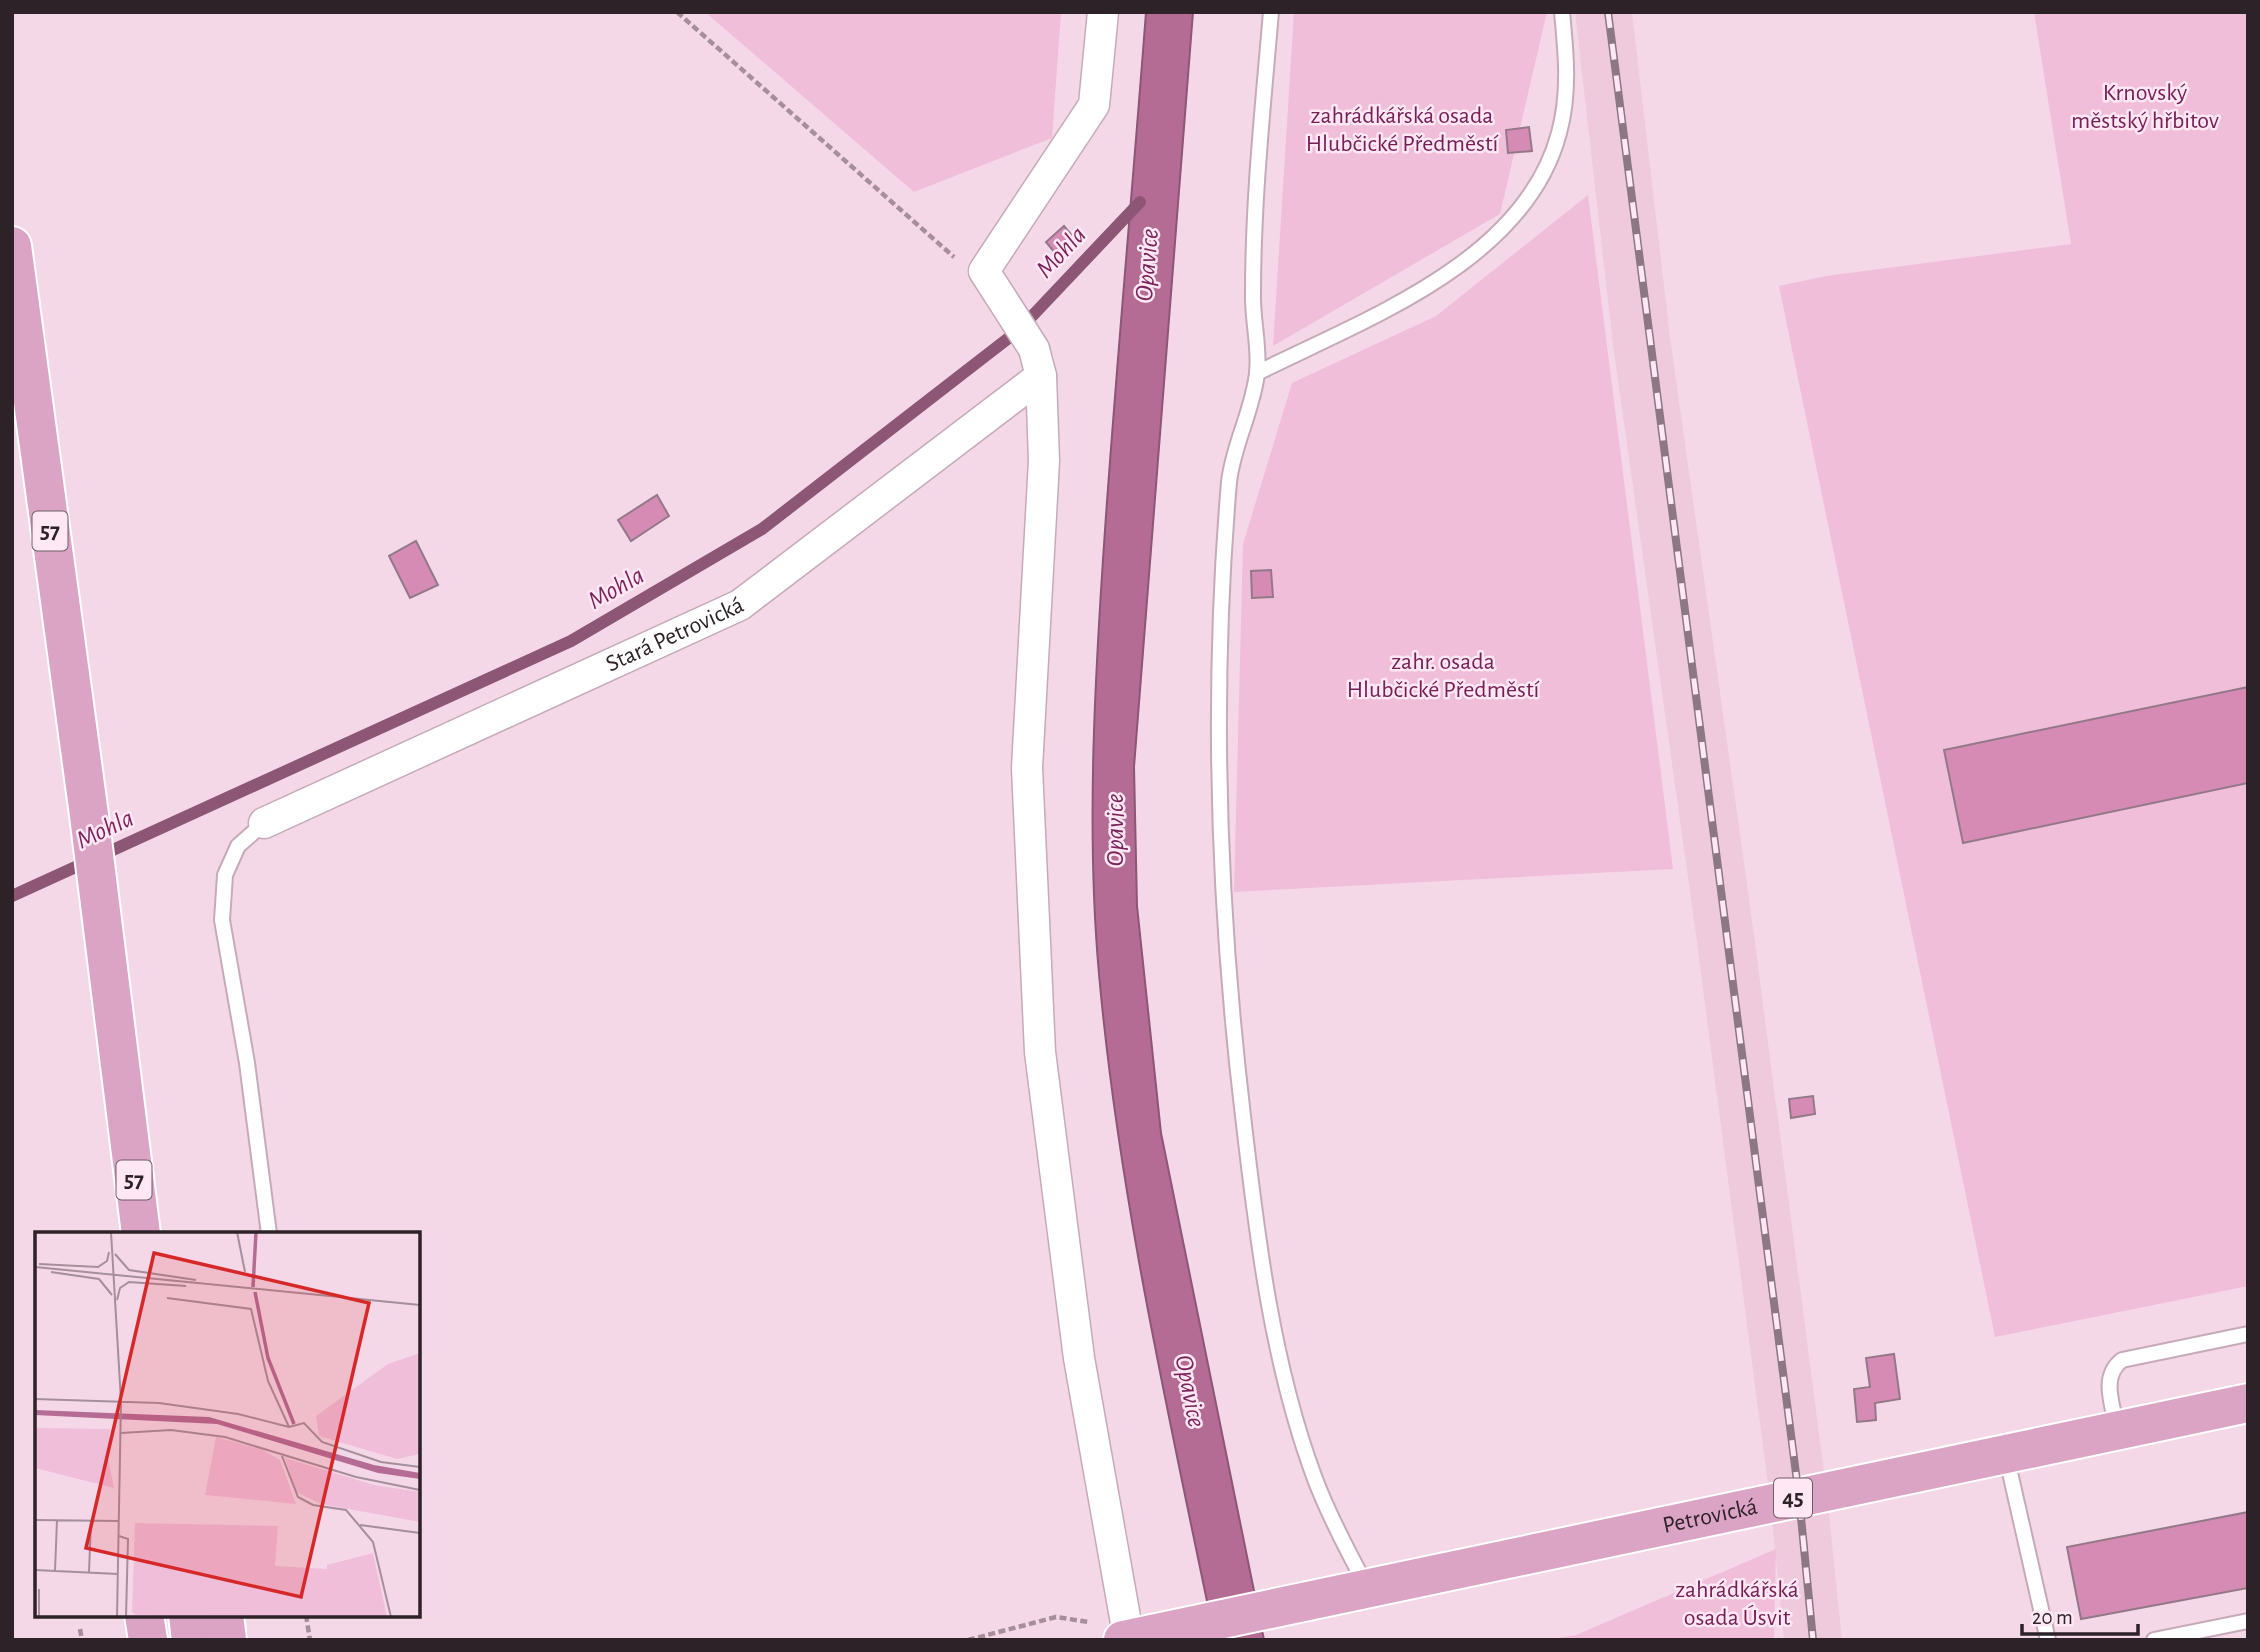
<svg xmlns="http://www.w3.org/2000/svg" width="2260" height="1652" font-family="'Alegreya Sans',sans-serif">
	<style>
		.built { fill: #efcadd }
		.green { fill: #f0bed9 }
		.water { fill: #b46c95; stroke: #8c5674; stroke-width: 2 }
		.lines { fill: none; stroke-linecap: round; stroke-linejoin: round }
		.stream { stroke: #8c5674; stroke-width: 12 }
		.building { fill: #d68bb5; stroke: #937987; stroke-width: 2 }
		.lane-casing { stroke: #c6aab9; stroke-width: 18 }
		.street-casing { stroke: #c6aab9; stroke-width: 33 }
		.primary-casing { stroke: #fff; stroke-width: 42 }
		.path { stroke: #a58f9a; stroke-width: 4.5; stroke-dasharray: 7 3.5; stroke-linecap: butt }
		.lane { stroke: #fff; stroke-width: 14 }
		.street { stroke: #fff; stroke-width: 30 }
		.primary { stroke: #dba3c4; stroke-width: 38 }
		.rail-casing { stroke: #8b7882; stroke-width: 8 }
		.rail { stroke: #ffe7f3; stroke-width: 5; stroke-dasharray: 16; stroke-linecap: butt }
		.labels { text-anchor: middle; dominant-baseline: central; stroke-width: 5; stroke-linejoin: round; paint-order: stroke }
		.shield { fill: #ffe7f3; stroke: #6c5d65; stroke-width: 2 }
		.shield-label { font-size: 23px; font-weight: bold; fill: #2d2228 }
		.park-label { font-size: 24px; fill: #772058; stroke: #ffe7f3 }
		.street-label { font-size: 24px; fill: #2d2228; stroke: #ffe7f3 }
		.water-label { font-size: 26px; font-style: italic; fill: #7b245c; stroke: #ffe7f3 }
		.inset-river { fill: none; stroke: #b46c95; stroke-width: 3.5 }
		.inset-road { fill: none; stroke: #a58f9b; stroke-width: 2 }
		.view { fill: #d62828; fill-opacity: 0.15; stroke: #d62828; stroke-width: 3.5 }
		.inset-edge { fill: none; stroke: #2d2228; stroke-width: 3.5 }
	</style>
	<rect width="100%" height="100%" fill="#f5d8e7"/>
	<!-- built -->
	<path class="built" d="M 1575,12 L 1632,12 L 1670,337 L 1750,905 L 1827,1494 L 1842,1640 L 1784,1640 L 1770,1500 L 1693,913 L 1613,345 Z"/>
	<!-- green -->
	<path class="green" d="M 705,12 L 1061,12 L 1052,138 L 914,192 Z
		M 1294,12 L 1547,12 L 1500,214 L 1273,346 Z
		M 2034,12 L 2248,12 L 2248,1286 L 1995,1337 L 1779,286 L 1826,276 L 2071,244 Z
		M 1588,195 L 1673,869 L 1234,892 L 1243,544 L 1292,383 L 1436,316 Z
		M 1776,1549 L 1774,1640 L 1545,1640 L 1576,1635 Z"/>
	<!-- water -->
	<path class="water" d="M 1146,12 L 1193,12 L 1134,767 L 1137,906 L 1161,1133 L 1264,1640 L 1215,1640 C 1170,1420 1119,1198 1099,974 C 1086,830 1095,675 1105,530 C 1117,357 1133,185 1146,12 Z"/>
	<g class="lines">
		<!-- stream -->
		<path class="stream" d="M 12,896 L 571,641 L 762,529 L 1019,330 L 1140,202"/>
	</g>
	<!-- building -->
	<path class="building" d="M 1529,127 L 1532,151 L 1508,153 L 1506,130 Z
		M 1064,226 L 1074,238 L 1056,254 L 1046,242 Z
		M 657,495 L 669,516 L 631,541 L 618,520 Z
		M 416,541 L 438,585 L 410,598 L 389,556 Z
		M 1271,570 L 1273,597 L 1252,598 L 1251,571 Z
		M 2248,687 L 2248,783 L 1963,843 L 1944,750 Z
		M 1813,1096 L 1815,1114 L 1791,1118 L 1789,1099 Z
		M 1894,1354 L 1900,1399 L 1875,1403 L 1876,1420 L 1857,1422 L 1854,1389 L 1870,1387 L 1866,1358 Z
		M 2248,1512 L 2248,1588 L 2081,1619 L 2067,1547 Z"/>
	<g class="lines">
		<defs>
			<path id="lane" d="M 1271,12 C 1263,106 1253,199 1253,293 C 1252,319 1260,347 1257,373 C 1253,410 1233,445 1229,482 C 1211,693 1218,906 1243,1116 C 1257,1237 1272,1364 1315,1479 C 1329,1516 1348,1552 1367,1587
				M 1257,373 C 1365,319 1525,262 1559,133 C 1570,93 1566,53 1562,12
				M 264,823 L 238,846 L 225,875 L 222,920 L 247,1063 L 269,1234
				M 2117,1429 C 2113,1405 2100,1377 2122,1360 L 2248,1334
				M 2006,1455 L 2048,1640
				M 2154,1640 L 2248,1621"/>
			<g id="street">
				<path d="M 1103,12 L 1094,105 L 984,271 L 1034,349 L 1041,376 L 1044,461 L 1027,768 L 1040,1052 L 1079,1358 L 1129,1640"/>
				<path id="s1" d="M 264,823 L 740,605 L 1041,376"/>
			</g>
			<g id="primary">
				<path d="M 12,246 L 89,815 L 141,1234"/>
				<path d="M 144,1615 L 148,1640"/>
				<path d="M 188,1615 L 191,1640"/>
				<path d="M 224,1615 L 227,1640"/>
				<path id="s2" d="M 1123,1640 L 2248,1403"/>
			</g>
		</defs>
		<!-- lane casing -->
		<use href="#lane" class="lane-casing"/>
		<!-- street casing -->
		<use href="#street" class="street-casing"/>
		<!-- primary casing -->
		<use href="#primary" class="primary-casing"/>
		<!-- path -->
		<path class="path" d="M 677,12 L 954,257
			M 306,1615 L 310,1640
			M 80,1629 L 82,1640
			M 968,1640 L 1056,1617 L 1089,1622"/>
		<!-- lane -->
		<use href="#lane" class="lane"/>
		<!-- street -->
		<use href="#street" class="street"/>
		<!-- primary -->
		<use href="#primary" class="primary"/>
		<defs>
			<path id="rail" d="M 1608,12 L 1799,1497 L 1813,1640"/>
		</defs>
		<!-- rail casing -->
		<use href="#rail" class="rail-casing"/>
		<!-- rail -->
		<use href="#rail" class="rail"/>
	</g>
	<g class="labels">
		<!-- shield labels -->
		<g class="shield">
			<rect x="32.5" y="511.5" width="35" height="39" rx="5"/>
			<rect x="116.5" y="1160.5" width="35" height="39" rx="5"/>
			<rect x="1774" y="1478.5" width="38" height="39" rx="5"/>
		</g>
		<g class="shield-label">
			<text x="50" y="531">57</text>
			<text x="134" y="1180">57</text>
			<text x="1793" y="1498">45</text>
		</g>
		<!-- park labels -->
		<g class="park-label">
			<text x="2145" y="93">Krnovský<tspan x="2145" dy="28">městský hřbitov</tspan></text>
			<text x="1402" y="116">zahrádkářská osada<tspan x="1402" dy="28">Hlubčické Předměstí</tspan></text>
			<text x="1443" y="662">zahr. osada<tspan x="1443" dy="28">Hlubčické Předměstí</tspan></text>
			<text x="1737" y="1590">zahrádkářská<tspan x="1737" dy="28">osada Úsvit</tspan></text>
		</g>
		<!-- street labels -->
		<g class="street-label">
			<text stroke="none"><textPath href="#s1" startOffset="452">Stará Petrovická</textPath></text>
			<text stroke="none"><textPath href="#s2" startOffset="600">Petrovická</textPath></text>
		</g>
		<!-- water labels -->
		<g class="water-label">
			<text transform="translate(1061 252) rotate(-47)">Mohla</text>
			<text transform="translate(1147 265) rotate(-85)">Opavice</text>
			<text transform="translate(616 588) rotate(-30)">Mohla</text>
			<text transform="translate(105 829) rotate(-25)">Mohla</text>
			<text transform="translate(1115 830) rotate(-90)">Opavice</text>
			<text transform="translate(1190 1391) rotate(79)">Opavice</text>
		</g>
	</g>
	<!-- overview -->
	<g transform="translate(35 1232)">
		<rect width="385" height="385" fill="#f5d8e7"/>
		<path d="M 385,121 L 385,222 L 362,227 L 284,204 L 281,184 L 353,132 ZM 0,196 L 75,197 L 73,227 L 79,256 L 0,236 ZM 181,205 L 226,217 L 245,228 L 261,272 L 170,263 ZM 250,226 L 339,253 L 385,260 L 385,290 L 286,272 L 261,260 ZM 100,291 L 243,294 L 240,334 L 292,337 L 292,333 L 338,321 L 352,385 L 101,383 L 97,380 Z" fill="#f0bed9"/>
		<path d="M 0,178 L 174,185 L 339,233 L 385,241 L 385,247 L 343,241 L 182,192 L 0,183 Z" fill="#b46c95"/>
		<path class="inset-river" d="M 218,55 L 221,0M 220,60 L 233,126 L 259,192"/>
		<path class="inset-road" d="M 76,0 L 86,169 L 82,385M 202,0 L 210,40M 80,22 L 94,38 L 161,48M 4,32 L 63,35 L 72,29 L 74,20M 0,35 L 385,73M 16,40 L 64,47 L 77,63M 132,66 L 216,77 L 233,149 L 254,195M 82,68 L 85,56 L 94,50 L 151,54M 0,167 L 124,171 L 203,182 L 254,195 L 269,191 L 287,210 L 346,230 L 385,235M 86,201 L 136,198 L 190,205 L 321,245 L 385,258M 247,224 L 263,265 L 278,273 L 311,278 L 338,310 L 356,385M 0,288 L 84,289M 325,293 L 385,301M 84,304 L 93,307 L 91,385M 0,338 L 83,342M 20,339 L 22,288M 54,340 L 56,289M 4,385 L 4,357"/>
		<path class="view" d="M 119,21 L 334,71 L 266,365 L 51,316 Z"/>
		<rect width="385" height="385" class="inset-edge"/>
	</g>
	<!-- border -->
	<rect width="2260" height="1652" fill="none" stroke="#2d2228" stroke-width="28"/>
	<!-- scale -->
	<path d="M2022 1624v10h116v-10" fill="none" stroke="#2d2228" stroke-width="3.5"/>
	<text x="2032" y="1624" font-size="21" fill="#2d2228" stroke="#ffe7f3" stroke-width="5" paint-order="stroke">20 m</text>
</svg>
